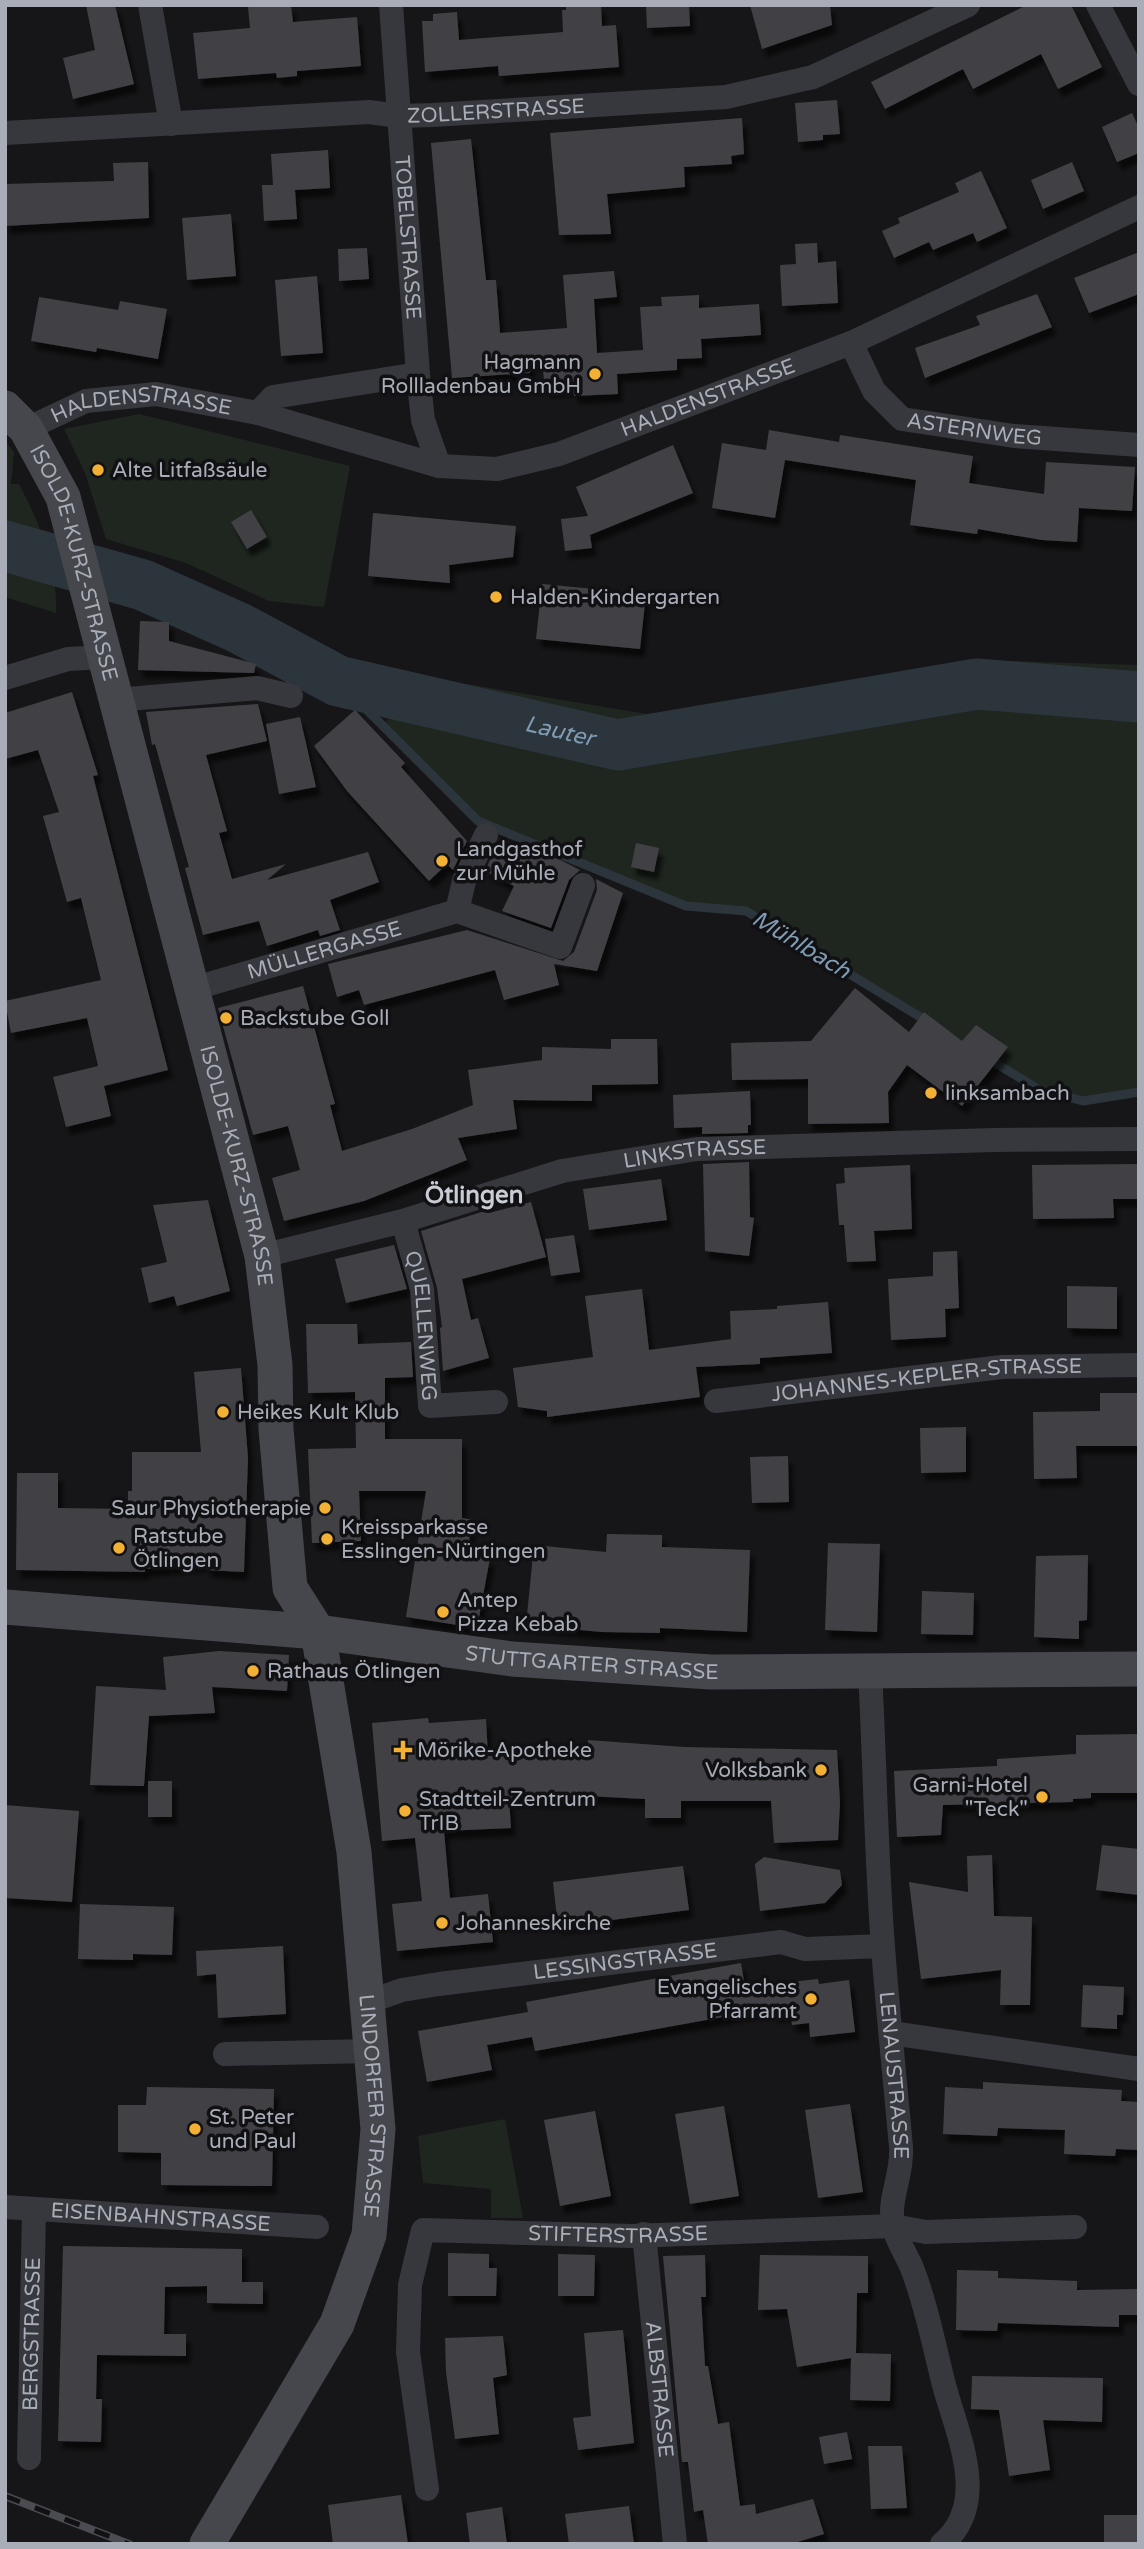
<svg xmlns="http://www.w3.org/2000/svg" width="1144" height="2549" font-family="'Varela Round',sans-serif">
	<style>
		.green { fill: #1e261f }
		.lines { fill: none; stroke-linecap: round; stroke-linejoin: round }
		.stream { stroke: #2c353c; stroke-width: 9 }
		.river { stroke: #2c353c; stroke-width: 51 }
		.building { fill: #404145; filter: url(#shadow) }
		.street { stroke: #37383d; stroke-width: 24 }
		.secondary { stroke: #45474d; stroke-width: 35 }
		.rail-casing { stroke: #4a4c52; stroke-width: 8 }
		.rail { stroke: #111113; stroke-width: 5; stroke-dasharray: 16; stroke-linecap: butt }
		.poi-dot { fill: #f2b134; stroke: #111113; stroke-width: 2.5 }
		.labels { text-anchor: middle; dominant-baseline: central; stroke-width: 7; stroke-linejoin: round; paint-order: stroke }
		.street-label { font-size: 21px; fill: #a8adb8; stroke: #111113 }
		.poi-label { font-size: 21px; fill: #a8adb8; stroke: #111113; text-anchor: start }
		.water-label { font-size: 23px; font-style: italic; fill: #7f9bb3; stroke: #111113 }
		.quarter-label { font-size: 24px; font-weight: bold; fill: #c9ccd4; stroke: #111113 }
	</style>
	<defs>
		<filter id="shadow"><feDropShadow dx="4.5" dy="8" stdDeviation="2" flood-color="#0009"/></filter>
	</defs>
	<rect width="100%" height="100%" fill="#161618"/>
	<!-- green -->
	<path class="green" d="M 139,414 L 350,466 L 324,607 L 269,601 L 186,563 L 106,539 L 85,473 L 64,429 Z
		M 5,441 L 14,452 L 11,484 L 19,484 C 40,524 58,567 56,613 L 5,597 Z
		M 976,660 L 1139,665 L 1139,1092 L 1083,1101 L 1038,1089 L 746,911 L 686,906 L 478,821 L 383,725 L 393,714 L 375,701 L 466,684 L 647,714 L 793,697 Z
		M 505,2119 L 523,2218 L 491,2218 L 491,2189 L 423,2183 L 418,2136 Z"/>
	<g class="lines">
		<!-- stream -->
		<path class="stream" d="M 338,681 L 478,821 L 686,906 L 746,911 L 930,1023
			M 987,1058 L 1038,1089 L 1083,1101 L 1139,1092"/>
		<!-- river -->
		<path class="river" id="s1" d="M 5,546 L 143,585 L 239,628 L 338,681 L 618,745 L 977,684 L 1139,697"/>
	</g>
	<!-- building -->
	<path class="building" d="M 86,5 L 115,5 L 134,84 L 73,99 L 63,58 L 95,50 Z
		M 291,5 L 293,22 L 357,17 L 361,66 L 297,71 L 297,76 L 277,78 L 276,73 L 198,79 L 193,33 L 250,28 L 248,7 Z
		M 566,5 L 601,5 L 602,26 L 616,25 L 619,67 L 499,76 L 498,66 L 425,72 L 422,21 L 433,21 L 433,14 L 457,12 L 459,40 L 563,32 L 562,10 L 566,10 Z
		M 646,5 L 689,5 L 690,26 L 647,28 Z
		M 750,5 L 830,5 L 832,25 L 762,49 Z
		M 1027,5 L 1071,5 L 1102,67 L 1058,89 L 1041,54 L 973,89 L 963,69 L 885,109 L 871,82 Z
		M 837,100 L 840,134 L 823,135 L 823,140 L 798,142 L 795,103 Z
		M 1132,113 L 1139,128 L 1139,153 L 1117,162 L 1102,127 Z
		M 742,118 L 744,154 L 731,156 L 732,164 L 684,167 L 685,187 L 607,194 L 611,234 L 559,235 L 550,133 Z
		M 471,139 L 486,280 L 496,280 L 500,333 L 567,328 L 563,275 L 614,271 L 617,297 L 594,299 L 597,353 L 643,350 L 640,307 L 662,306 L 661,297 L 699,295 L 699,308 L 759,304 L 761,335 L 701,339 L 702,358 L 677,359 L 677,370 L 617,374 L 618,394 L 574,396 L 573,388 L 545,390 L 542,361 L 531,361 L 530,373 L 452,378 L 431,143 Z
		M 328,150 L 330,188 L 295,190 L 297,219 L 264,221 L 262,185 L 273,185 L 271,154 Z
		M 148,162 L 149,218 L 5,226 L 5,184 L 114,181 L 113,163 Z
		M 1072,162 L 1084,191 L 1043,209 L 1031,180 Z
		M 981,171 L 1007,228 L 977,242 L 973,233 L 933,250 L 929,242 L 894,258 L 882,231 L 900,223 L 898,218 L 959,192 L 955,183 Z
		M 231,214 L 236,276 L 187,280 L 182,218 Z
		M 817,243 L 818,263 L 836,261 L 838,303 L 782,306 L 780,265 L 796,264 L 795,244 Z
		M 367,248 L 369,279 L 339,281 L 338,249 Z
		M 1139,252 L 1139,294 L 1089,313 L 1074,278 Z
		M 317,276 L 323,353 L 281,356 L 275,280 Z
		M 1037,294 L 1052,327 L 925,378 L 915,348 L 980,325 L 976,316 Z
		M 39,297 L 118,310 L 120,301 L 167,309 L 158,359 L 97,348 L 96,352 L 31,341 Z
		M 769,430 L 839,442 L 840,435 L 973,456 L 969,483 L 1044,494 L 1046,462 L 1135,467 L 1132,511 L 1079,508 L 1077,542 L 1042,540 L 978,529 L 977,534 L 910,525 L 916,480 L 785,460 L 775,518 L 712,508 L 722,443 L 766,450 Z
		M 673,445 L 693,493 L 590,535 L 592,548 L 565,551 L 561,519 L 588,516 L 576,487 Z
		M 251,510 L 267,537 L 247,549 L 231,522 Z
		M 373,513 L 516,526 L 513,557 L 449,565 L 450,583 L 368,576 Z
		M 542,584 L 646,594 L 640,649 L 536,639 Z
		M 140,621 L 169,622 L 169,641 L 256,664 L 254,673 L 138,670 Z
		M 72,692 L 98,775 L 93,776 L 168,1070 L 104,1086 L 111,1116 L 66,1127 L 53,1077 L 98,1066 L 87,1018 L 11,1033 L 5,1001 L 101,980 L 81,898 L 67,902 L 43,816 L 59,812 L 38,750 L 5,759 L 5,713 Z
		M 258,704 L 267,741 L 206,755 L 227,831 L 219,833 L 232,879 L 286,864 L 267,880 L 368,852 L 379,882 L 330,900 L 340,930 L 320,936 L 318,930 L 267,946 L 259,921 L 203,935 L 185,868 L 189,867 L 155,744 L 152,745 L 146,712 Z
		M 355,710 L 405,763 L 401,767 L 467,841 L 453,870 L 447,864 L 429,881 L 347,791 L 314,746 Z
		M 300,717 L 316,787 L 279,794 L 266,724 Z
		M 500,838 L 528,851 L 531,845 L 580,870 L 569,880 L 551,928 L 502,911 L 514,886 L 485,871 Z
		M 636,843 L 659,848 L 654,872 L 631,867 Z
		M 596,879 L 623,893 L 597,971 L 554,964 L 559,985 L 504,1000 L 495,970 L 364,1005 L 359,990 L 337,997 L 328,964 L 467,930 L 563,961 L 574,952 L 597,890 Z
		M 303,986 L 335,1104 L 330,1105 L 342,1151 L 412,1129 L 473,1105 L 468,1070 L 542,1060 L 542,1047 L 611,1049 L 611,1039 L 657,1039 L 658,1084 L 592,1085 L 592,1101 L 513,1100 L 517,1129 L 458,1138 L 467,1160 L 364,1201 L 284,1221 L 272,1178 L 300,1170 L 288,1126 L 253,1135 L 218,1008 Z
		M 855,988 L 909,1032 L 924,1012 L 962,1041 L 976,1025 L 1008,1047 L 962,1106 L 907,1065 L 888,1092 L 889,1123 L 808,1124 L 808,1079 L 732,1080 L 731,1043 L 811,1041 Z
		M 750,1091 L 751,1125 L 748,1125 L 748,1133 L 702,1134 L 702,1127 L 674,1128 L 673,1095 Z
		M 749,1162 L 750,1217 L 754,1218 L 749,1256 L 705,1251 L 703,1164 Z
		M 1139,1164 L 1139,1199 L 1113,1199 L 1114,1218 L 1033,1219 L 1032,1165 Z
		M 910,1165 L 912,1229 L 874,1231 L 876,1261 L 847,1262 L 844,1225 L 839,1225 L 836,1184 L 845,1183 L 844,1168 Z
		M 661,1179 L 667,1220 L 589,1230 L 583,1189 Z
		M 208,1200 L 230,1291 L 177,1306 L 174,1296 L 149,1303 L 141,1268 L 167,1262 L 153,1205 Z
		M 531,1202 L 546,1257 L 462,1279 L 471,1320 L 478,1318 L 489,1358 L 443,1371 L 440,1328 L 442,1327 L 437,1288 L 421,1231 L 488,1210 L 489,1213 Z
		M 574,1235 L 580,1272 L 551,1276 L 545,1239 Z
		M 394,1245 L 407,1289 L 346,1303 L 335,1259 Z
		M 957,1251 L 959,1308 L 945,1309 L 946,1337 L 891,1340 L 888,1279 L 933,1276 L 933,1252 Z
		M 1067,1286 L 1117,1287 L 1117,1329 L 1067,1328 Z
		M 642,1289 L 649,1350 L 731,1339 L 730,1311 L 777,1309 L 777,1306 L 828,1302 L 832,1353 L 760,1358 L 760,1364 L 696,1367 L 700,1397 L 547,1417 L 547,1411 L 518,1407 L 513,1368 L 593,1357 L 585,1296 Z
		M 306,1324 L 357,1324 L 358,1344 L 411,1342 L 413,1377 L 385,1378 L 385,1439 L 462,1439 L 462,1518 L 473,1520 L 467,1554 L 490,1558 L 477,1628 L 406,1617 L 426,1491 L 359,1491 L 361,1541 L 312,1543 L 308,1449 L 356,1448 L 355,1392 L 308,1393 Z
		M 241,1368 L 248,1458 L 244,1572 L 206,1570 L 207,1564 L 145,1569 L 145,1572 L 16,1570 L 17,1473 L 58,1473 L 58,1508 L 128,1509 L 128,1491 L 132,1491 L 132,1452 L 201,1452 L 194,1372 Z
		M 1100,1393 L 1139,1393 L 1139,1446 L 1076,1446 L 1077,1478 L 1034,1479 L 1033,1412 L 1100,1411 Z
		M 966,1427 L 966,1472 L 921,1473 L 920,1428 Z
		M 788,1456 L 789,1502 L 752,1503 L 750,1457 Z
		M 607,1534 L 662,1535 L 662,1547 L 750,1550 L 747,1632 L 660,1628 L 660,1633 L 602,1632 L 526,1625 L 534,1545 L 606,1552 Z
		M 828,1543 L 880,1544 L 877,1632 L 825,1630 Z
		M 1088,1555 L 1087,1620 L 1079,1621 L 1079,1639 L 1034,1637 L 1036,1556 Z
		M 922,1591 L 974,1593 L 973,1635 L 921,1634 Z
		M 219,1651 L 289,1655 L 287,1691 L 212,1687 L 215,1713 L 149,1716 L 144,1786 L 90,1785 L 96,1686 L 166,1690 L 163,1657 Z
		M 428,1718 L 429,1723 L 486,1719 L 488,1756 L 588,1753 L 588,1740 L 684,1747 L 837,1750 L 840,1803 L 838,1840 L 774,1843 L 771,1801 L 681,1801 L 681,1818 L 645,1818 L 645,1799 L 587,1796 L 586,1801 L 509,1799 L 511,1828 L 444,1831 L 450,1898 L 488,1894 L 493,1942 L 397,1951 L 392,1904 L 422,1901 L 415,1838 L 382,1841 L 372,1723 Z
		M 1139,1734 L 1139,1793 L 1091,1793 L 1091,1798 L 1073,1799 L 1073,1802 L 943,1805 L 941,1835 L 897,1837 L 894,1771 L 997,1766 L 997,1759 L 1076,1754 L 1076,1735 Z
		M 148,1781 L 172,1781 L 172,1817 L 148,1817 Z
		M 5,1805 L 79,1811 L 72,1902 L 5,1898 Z
		M 1102,1845 L 1139,1849 L 1139,1895 L 1096,1890 Z
		M 992,1855 L 994,1916 L 1032,1917 L 1030,2005 L 1000,2005 L 1001,1970 L 921,1979 L 909,1882 L 968,1892 L 967,1856 Z
		M 764,1857 L 840,1870 L 842,1885 L 825,1903 L 760,1911 L 755,1864 Z
		M 683,1866 L 689,1910 L 558,1927 L 553,1882 Z
		M 80,1904 L 174,1907 L 172,1955 L 133,1954 L 133,1960 L 78,1959 Z
		M 283,1946 L 286,2014 L 218,2018 L 216,1974 L 197,1976 L 196,1951 Z
		M 741,1963 L 745,1987 L 818,1979 L 819,1984 L 849,1980 L 855,2032 L 810,2037 L 809,2023 L 792,2025 L 791,2013 L 773,2015 L 773,2008 L 535,2051 L 532,2037 L 487,2045 L 492,2070 L 427,2082 L 418,2031 L 528,2012 L 526,2002 Z
		M 1083,1985 L 1124,1987 L 1123,2015 L 1117,2015 L 1117,2029 L 1081,2027 Z
		M 983,2082 L 1122,2090 L 1121,2101 L 1139,2102 L 1139,2150 L 1116,2149 L 1115,2156 L 1064,2154 L 1065,2130 L 998,2128 L 997,2136 L 943,2134 L 945,2087 L 983,2089 Z
		M 147,2087 L 274,2089 L 272,2186 L 161,2185 L 161,2153 L 118,2152 L 118,2105 L 146,2105 Z
		M 850,2104 L 863,2192 L 818,2198 L 805,2110 Z
		M 724,2106 L 739,2196 L 690,2204 L 675,2114 Z
		M 595,2111 L 611,2196 L 560,2206 L 544,2120 Z
		M 63,2246 L 242,2249 L 242,2282 L 263,2282 L 263,2304 L 207,2303 L 207,2286 L 165,2287 L 164,2334 L 186,2334 L 186,2356 L 97,2355 L 96,2399 L 102,2399 L 101,2442 L 58,2441 Z
		M 448,2253 L 489,2254 L 489,2268 L 497,2268 L 496,2296 L 448,2296 Z
		M 558,2254 L 595,2255 L 594,2296 L 558,2296 Z
		M 705,2255 L 706,2297 L 701,2297 L 705,2366 L 708,2366 L 718,2424 L 729,2422 L 740,2506 L 755,2504 L 756,2514 L 813,2499 L 824,2534 L 791,2544 L 708,2544 L 703,2510 L 694,2512 L 688,2462 L 682,2462 L 663,2256 Z
		M 760,2255 L 868,2256 L 868,2293 L 857,2293 L 856,2353 L 891,2354 L 890,2401 L 850,2400 L 851,2358 L 797,2367 L 787,2309 L 758,2310 Z
		M 957,2270 L 998,2271 L 998,2278 L 1077,2281 L 1077,2290 L 1139,2289 L 1139,2315 L 1119,2315 L 1119,2327 L 998,2323 L 997,2331 L 956,2330 Z
		M 623,2330 L 634,2443 L 578,2450 L 573,2418 L 591,2416 L 584,2333 Z
		M 503,2336 L 507,2375 L 493,2378 L 499,2434 L 455,2439 L 446,2372 L 445,2338 Z
		M 972,2376 L 1103,2378 L 1102,2422 L 1043,2420 L 1050,2470 L 1009,2476 L 999,2410 L 971,2409 Z
		M 847,2432 L 852,2459 L 824,2464 L 819,2437 Z
		M 868,2446 L 902,2446 L 907,2508 L 871,2509 Z
		M 401,2495 L 408,2544 L 333,2544 L 328,2505 Z
		M 629,2506 L 634,2544 L 569,2544 L 565,2514 Z
		M 502,2507 L 507,2544 L 470,2544 L 466,2513 Z
		M 1104,2515 L 1139,2515 L 1139,2544 L 1104,2544 Z"/>
	<g class="lines">
		<!-- street -->
		<g class="street">
			<path d="M 150,5 L 171,124"/>
			<path id="s2" d="M 391,5 L 418,374 L 423,420 L 439,466"/>
			<path d="M 1098,5 L 1139,84"/>
			<path id="s3" d="M 5,133 L 369,112 L 399,116 L 433,115 L 726,97 L 813,77 L 968,5"/>
			<path id="s4" d="M 851,343 L 874,391 L 902,419 L 1014,436 L 1139,445"/>
			<path d="M 258,413 L 273,397 L 418,374"/>
			<path id="s5" d="M 26,429 L 86,401 L 156,394 L 258,413 L 439,466 L 497,469 L 559,454 L 851,343 L 1139,207"/>
			<path d="M 5,678 L 68,659 L 104,657"/>
			<path d="M 116,700 L 257,688 L 291,696"/>
			<path d="M 457,911 L 464,881 L 486,835"/>
			<path id="s6" d="M 192,989 L 457,911 L 560,947 L 583,885"/>
			<path id="s7" d="M 403,1221 L 422,1289 L 430,1406 L 496,1402"/>
			<path id="s8" d="M 262,1256 L 403,1221 L 562,1171 L 697,1149 L 994,1140 L 1139,1139"/>
			<path id="s9" d="M 716,1401 L 1002,1367 L 1139,1365"/>
			<path id="s10" d="M 870,1672 C 875,1763 876,1855 883,1947 C 888,2014 895,2080 901,2147 C 903,2175 888,2198 893,2225 C 896,2239 906,2254 912,2268 C 927,2307 934,2346 944,2385 C 957,2434 991,2503 942,2544"/>
			<path id="s11" d="M 368,2002 L 402,1990 L 439,1984 L 781,1942 L 805,1949 L 883,1946"/>
			<path d="M 891,2033 L 1139,2069"/>
			<path d="M 225,2054 L 373,2051"/>
			<path id="s12" d="M 5,2207 L 317,2227"/>
			<path id="s13" d="M 644,2234 L 675,2544"/>
			<path id="s14" d="M 29,2458 L 34,2210"/>
			<path id="s15" d="M 427,2489 L 408,2352 L 410,2285 L 423,2230 L 632,2236 L 893,2226 L 926,2232 L 1075,2227"/>
		</g>
		<!-- secondary -->
		<g class="secondary">
			<path id="s16" d="M 5,408 L 26,429 L 63,497 L 262,1256 L 275,1365 L 276,1429 L 290,1588 L 318,1632 L 354,1852 L 378,2129 L 369,2235 L 337,2324 L 207,2544"/>
			<path id="s17" d="M 5,1607 L 318,1632 L 512,1659 L 711,1672 L 1139,1669"/>
		</g>
		<defs>
			<path id="rail" d="M 5,2496 L 129,2544"/>
		</defs>
		<!-- rail casing -->
		<use href="#rail" class="rail-casing"/>
		<!-- rail -->
		<use href="#rail" class="rail"/>
	</g>
	<!-- markers -->
	<g class="poi-dot">
		<circle cx="595" cy="374" r="7"/>
		<circle cx="98" cy="470" r="7"/>
		<circle cx="496" cy="597" r="7"/>
		<circle cx="442" cy="861" r="7"/>
		<circle cx="226" cy="1018" r="7"/>
		<circle cx="931" cy="1093" r="7"/>
		<circle cx="223" cy="1412" r="7"/>
		<circle cx="325" cy="1508" r="7"/>
		<circle cx="327" cy="1539" r="7"/>
		<circle cx="119" cy="1548" r="7"/>
		<circle cx="443" cy="1612" r="7"/>
		<circle cx="253" cy="1671" r="7"/>
		<path d="M399.5 1739.5h7v7h7v7h-7v7h-7v-7h-7v-7h7z"/>
		<circle cx="821" cy="1770" r="7"/>
		<circle cx="1042" cy="1797" r="7"/>
		<circle cx="405" cy="1811" r="7"/>
		<circle cx="442" cy="1923" r="7"/>
		<circle cx="811" cy="1999" r="7"/>
		<circle cx="195" cy="2129" r="7"/>
	</g>
	<g class="labels">
		<!-- street labels -->
		<g class="street-label">
			<text stroke="none"><textPath href="#s3" startOffset="492">ZOLLERSTRASSE</textPath></text>
			<text stroke="none"><textPath href="#s2" startOffset="233">TOBELSTRASSE</textPath></text>
			<text stroke="none"><textPath href="#s5" startOffset="710">HALDENSTRASSE</textPath></text>
			<text stroke="none"><textPath href="#s5" startOffset="121">HALDENSTRASSE</textPath></text>
			<text stroke="none"><textPath href="#s4" startOffset="166">ASTERNWEG</textPath></text>
			<text stroke="none"><textPath href="#s16" startOffset="173">ISOLDE-KURZ-STRASSE</textPath></text>
			<text stroke="none"><textPath href="#s6" startOffset="138">MÜLLERGASSE</textPath></text>
			<text stroke="none"><textPath href="#s8" startOffset="446">LINKSTRASSE</textPath></text>
			<text stroke="none"><textPath href="#s16" startOffset="798">ISOLDE-KURZ-STRASSE</textPath></text>
			<text stroke="none"><textPath href="#s7" startOffset="107">QUELLENWEG</textPath></text>
			<text stroke="none"><textPath href="#s9" startOffset="212">JOHANNES-KEPLER-STRASSE</textPath></text>
			<text stroke="none"><textPath href="#s17" startOffset="590">STUTTGARTER STRASSE</textPath></text>
			<text stroke="none"><textPath href="#s11" startOffset="261">LESSINGSTRASSE</textPath></text>
			<text stroke="none"><textPath href="#s10" startOffset="404">LENAUSTRASSE</textPath></text>
			<text stroke="none"><textPath href="#s16" startOffset="1755">LINDORFER STRASSE</textPath></text>
			<text stroke="none"><textPath href="#s12" startOffset="156">EISENBAHNSTRASSE</textPath></text>
			<text stroke="none"><textPath href="#s15" startOffset="457">STIFTERSTRASSE</textPath></text>
			<text stroke="none"><textPath href="#s14" startOffset="124">BERGSTRASSE</textPath></text>
			<text stroke="none"><textPath href="#s13" startOffset="156">ALBSTRASSE</textPath></text>
		</g>
		<!-- poi labels -->
		<g class="poi-label">
			<text x="581" y="362" text-anchor="end">Hagmann<tspan x="581" dy="24">Rollladenbau GmbH</tspan></text>
			<text x="112" y="470">Alte Litfaßsäule</text>
			<text x="510" y="597">Halden-Kindergarten</text>
			<text x="456" y="849">Landgasthof<tspan x="456" dy="24">zur Mühle</tspan></text>
			<text x="240" y="1018">Backstube Goll</text>
			<text x="945" y="1093">linksambach</text>
			<text x="237" y="1412">Heikes Kult Klub</text>
			<text x="311" y="1508" text-anchor="end">Saur Physiotherapie</text>
			<text x="341" y="1527">Kreissparkasse<tspan x="341" dy="24">Esslingen-Nürtingen</tspan></text>
			<text x="133" y="1536">Ratstube<tspan x="133" dy="24">Ötlingen</tspan></text>
			<text x="457" y="1600">Antep<tspan x="457" dy="24">Pizza Kebab</tspan></text>
			<text x="267" y="1671">Rathaus Ötlingen</text>
			<text x="417" y="1750">Mörike-Apotheke</text>
			<text x="807" y="1770" text-anchor="end">Volksbank</text>
			<text x="1028" y="1785" text-anchor="end">Garni-Hotel<tspan x="1028" dy="24">"Teck"</tspan></text>
			<text x="419" y="1799">Stadtteil-Zentrum<tspan x="419" dy="24">TrIB</tspan></text>
			<text x="456" y="1923">Johanneskirche</text>
			<text x="797" y="1987" text-anchor="end">Evangelisches<tspan x="797" dy="24">Pfarramt</tspan></text>
			<text x="209" y="2117">St. Peter<tspan x="209" dy="24">und Paul</tspan></text>
		</g>
		<!-- water labels -->
		<g class="water-label">
			<text stroke="none"><textPath href="#s1" startOffset="588">Lauter</textPath></text>
			<text transform="translate(801 945) rotate(31)">Mühlbach</text>
		</g>
		<!-- quarter labels -->
		<g class="quarter-label">
			<text x="474" y="1195">Ötlingen</text>
		</g>
	</g>
	<!-- border -->
	<rect width="1144" height="2549" fill="none" stroke="#a8adb8" stroke-width="14"/>
</svg>
